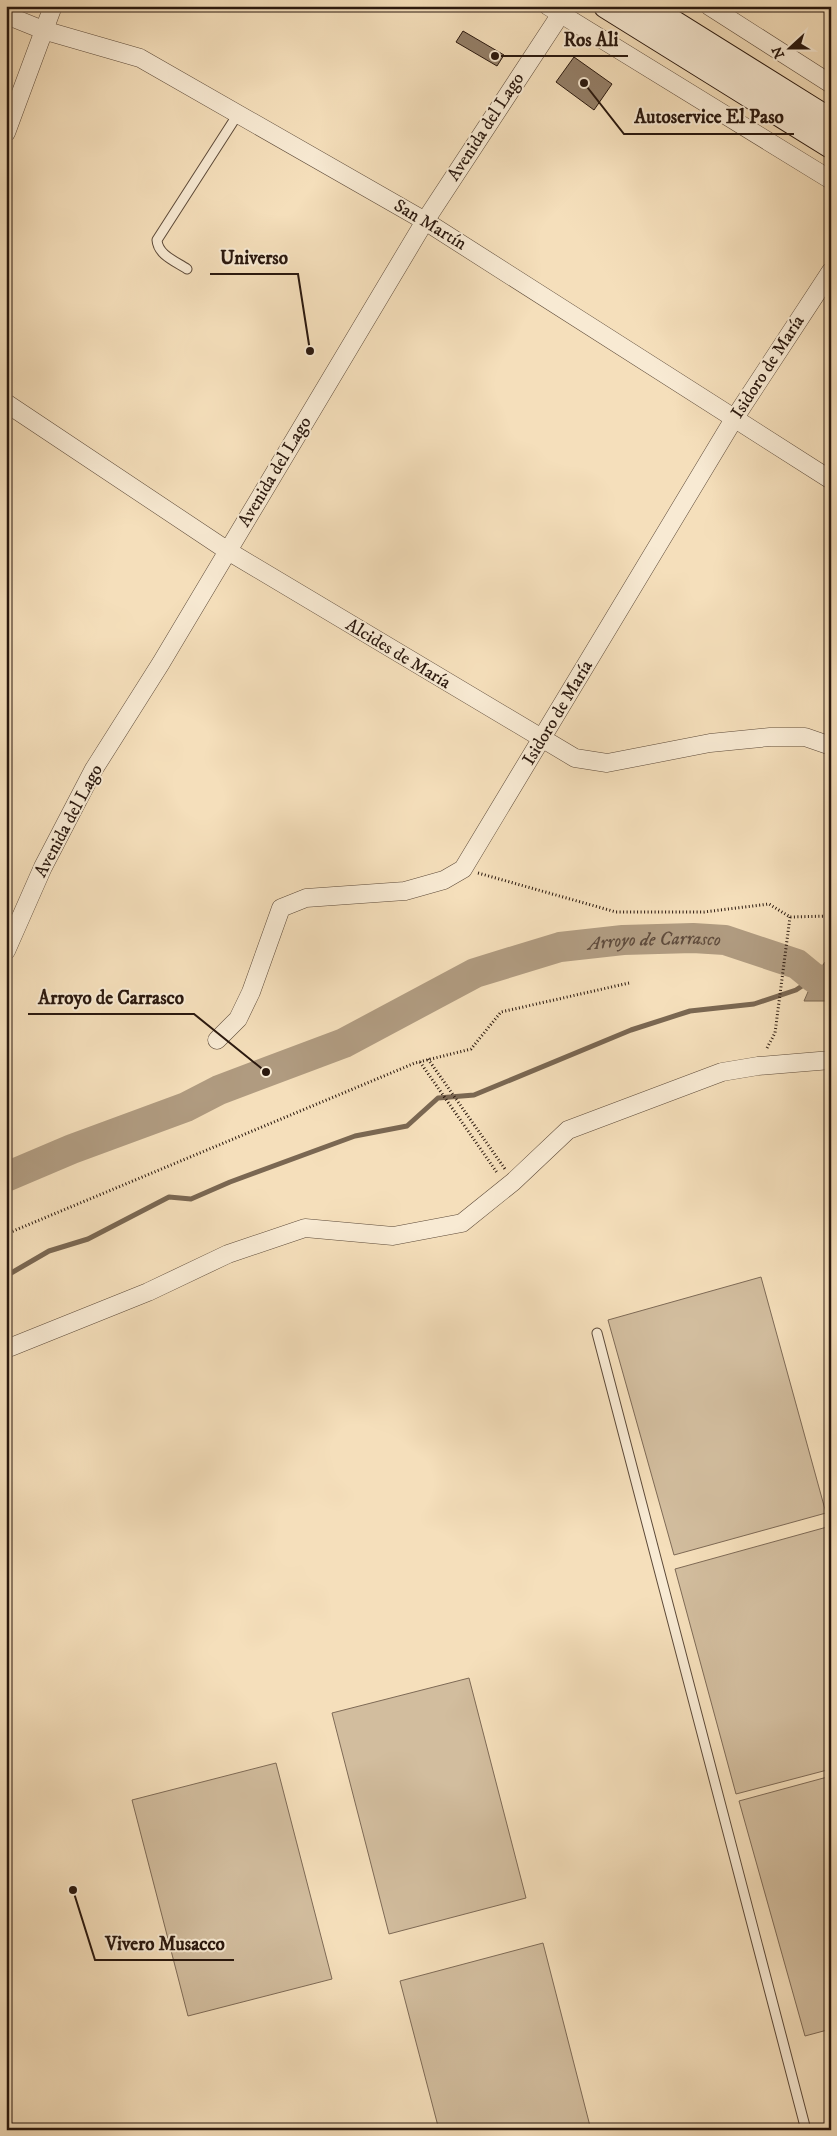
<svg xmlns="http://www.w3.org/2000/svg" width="837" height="2136" font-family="'IM FELL DW Pica',serif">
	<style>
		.green { fill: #d2bd9e; stroke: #7e6a56 }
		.water { fill: #b09b80; stroke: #7a6752 }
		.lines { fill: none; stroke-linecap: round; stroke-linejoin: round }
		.stream { stroke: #7a6752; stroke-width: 5 }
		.river { stroke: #b09b80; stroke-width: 30 }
		.building { fill: #947f68; stroke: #2a180e }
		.service-casing { stroke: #5d4a39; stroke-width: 11 }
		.minor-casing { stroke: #5d4a39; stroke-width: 19 }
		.secondary-casing { stroke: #2a180e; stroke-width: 26 }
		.path { stroke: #2a180e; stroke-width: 3; stroke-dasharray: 1 2.5; stroke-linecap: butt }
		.service { stroke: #f8ead3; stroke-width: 9 }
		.minor { stroke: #f8ead3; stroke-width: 18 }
		.secondary { stroke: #f8ead3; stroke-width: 24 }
		.labels { text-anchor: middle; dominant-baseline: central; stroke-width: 4; stroke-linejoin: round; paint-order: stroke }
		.street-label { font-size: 18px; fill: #2a180e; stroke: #f8ead3 }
		.water-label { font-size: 19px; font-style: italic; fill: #604c3c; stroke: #f8ead3 }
		.leader { fill: none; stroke: #2a180e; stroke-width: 2 }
		.callout-dot { fill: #2a180e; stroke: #f8ead3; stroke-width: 2 }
		.callout-label { font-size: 19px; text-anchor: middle; font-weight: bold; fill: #2a180e; stroke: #f8ead3; stroke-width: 4; stroke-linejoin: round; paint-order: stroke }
	</style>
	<rect width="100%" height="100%" fill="#f5dfbb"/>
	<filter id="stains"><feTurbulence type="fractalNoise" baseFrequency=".004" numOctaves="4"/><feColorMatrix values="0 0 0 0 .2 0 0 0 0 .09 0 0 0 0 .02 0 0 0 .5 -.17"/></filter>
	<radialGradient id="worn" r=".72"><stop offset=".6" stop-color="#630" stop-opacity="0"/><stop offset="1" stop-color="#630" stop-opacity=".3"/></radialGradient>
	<!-- green -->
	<path class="green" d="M 761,1277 L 826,1513 L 674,1555 L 608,1320 Z
		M 827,1527 L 831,1541 L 831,1769 L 736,1794 L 675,1569 Z
		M 469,1678 L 526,1898 L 389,1934 L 332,1713 Z
		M 276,1763 L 332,1979 L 188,2016 L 132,1800 Z
		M 831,1776 L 831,2029 L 805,2036 L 739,1801 Z
		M 543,1943 L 591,2130 L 439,2130 L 400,1981 Z"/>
	<!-- water -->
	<path class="water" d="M 831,961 L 831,1001 L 804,1001 L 814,978 L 825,962 Z"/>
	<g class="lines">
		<!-- stream -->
		<path class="stream" d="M 6,1276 L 49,1251 L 88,1239 L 169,1197 L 191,1199 L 230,1182 L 355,1136 L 407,1126 L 438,1098 L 474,1095 L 631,1030 L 690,1011 L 754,1004 L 796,990 L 814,978"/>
		<!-- river -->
		<path class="river" id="s1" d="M 6,1177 L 72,1149 L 186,1107 L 219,1090 L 344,1043 L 475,973 L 560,947 L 623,940 L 693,938 L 725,940 L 797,964 L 814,978 L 831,983"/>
	</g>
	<!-- building -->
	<path class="building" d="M 463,31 L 504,55 L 497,66 L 456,42 Z
		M 574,57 L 612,84 L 594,110 L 556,82 Z"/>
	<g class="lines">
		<defs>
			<path id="service" d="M 187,269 C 175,261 158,255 157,240 L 238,114
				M 597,1333 L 806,2130"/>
			<path id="minor" d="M 548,6 L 831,180
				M 709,6 L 831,84
				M 6,15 L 43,30 L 140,58 L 425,221 L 831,480
				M 6,133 L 53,6
				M 6,403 L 228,551 L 575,758 L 607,763 L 710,743 L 770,737 L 805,737 L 831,746
				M 6,951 L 43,867 L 94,769 L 161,663 L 425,221 L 566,6
				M 217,1040 L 238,1019 L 251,992 L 281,908 L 306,898 L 405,891 L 444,880 L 463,869 L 734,419 L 831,271
				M 6,1349 L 148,1292 L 228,1254 L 305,1228 L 393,1236 L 462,1223 L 513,1182 L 568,1130 L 722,1072 L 758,1066 L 831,1060"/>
			<path id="secondary" d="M 606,6 L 831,146
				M 647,6 L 831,121"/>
		</defs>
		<!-- service casing -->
		<use href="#service" class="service-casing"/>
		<!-- minor casing -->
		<use href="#minor" class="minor-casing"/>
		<!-- secondary casing -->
		<use href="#secondary" class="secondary-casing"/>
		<!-- path -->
		<path class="path" d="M 478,873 L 616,912 L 704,912 L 769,904 L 790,917 L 831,916
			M 767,1048 L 775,1033 L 790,917
			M 428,1059 L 505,1169
			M 420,1062 L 498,1174
			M 6,1234 L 415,1063 L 471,1049 L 501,1012 L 629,983"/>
		<!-- service -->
		<use href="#service" class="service"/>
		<!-- minor -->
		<use href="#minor" class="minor"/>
		<!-- secondary -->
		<use href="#secondary" class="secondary"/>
	</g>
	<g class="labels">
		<!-- street labels -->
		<g class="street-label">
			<text transform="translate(486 127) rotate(-57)">Avenida del Lago</text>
			<text transform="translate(430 225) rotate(31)">San Martín</text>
			<text transform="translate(768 367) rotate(-57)">Isidoro de María</text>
			<text transform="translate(275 472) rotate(-59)">Avenida del Lago</text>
			<text transform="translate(398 654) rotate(31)">Alcides de María</text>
			<text transform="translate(558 713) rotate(-59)">Isidoro de María</text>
			<text transform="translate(69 821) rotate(-62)">Avenida del Lago</text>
		</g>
		<!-- water labels -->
		<g class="water-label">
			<text stroke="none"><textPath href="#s1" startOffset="696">Arroyo de Carrasco</textPath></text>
		</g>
	</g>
	<!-- callouts -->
	<path class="leader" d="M495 56L554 56H628M584 83L624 134H794M310 351L298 274H210M266 1072L194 1014H28M73 1890L95 1960H234"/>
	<g class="callout-dot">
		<circle cx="495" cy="56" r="5"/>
		<circle cx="584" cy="83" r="5"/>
		<circle cx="310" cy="351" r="5"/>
		<circle cx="266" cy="1072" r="5"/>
		<circle cx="73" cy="1890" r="5"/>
	</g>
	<g class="callout-label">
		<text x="591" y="46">Ros Ali</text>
		<text x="709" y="123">Autoservice El Paso</text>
		<text x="254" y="264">Universo</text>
		<text x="111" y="1004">Arroyo de Carrasco</text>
		<text x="165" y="1950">Vivero Musacco</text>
	</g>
	<!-- margin -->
	<rect width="837" height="2136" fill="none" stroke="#f5dfbb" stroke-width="25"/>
	<rect x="8" y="8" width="822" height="2121" fill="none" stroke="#2a180e" stroke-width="2.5"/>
	<rect x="12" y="12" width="812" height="2111" fill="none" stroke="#2a180e"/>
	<!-- north arrow -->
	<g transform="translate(790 48) rotate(249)" stroke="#f8ead3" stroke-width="4" paint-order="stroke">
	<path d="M0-4L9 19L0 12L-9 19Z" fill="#2a180e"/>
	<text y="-8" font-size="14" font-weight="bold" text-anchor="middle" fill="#2a180e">N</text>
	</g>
	<rect width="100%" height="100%" filter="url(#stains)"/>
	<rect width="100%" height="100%" fill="url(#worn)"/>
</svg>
